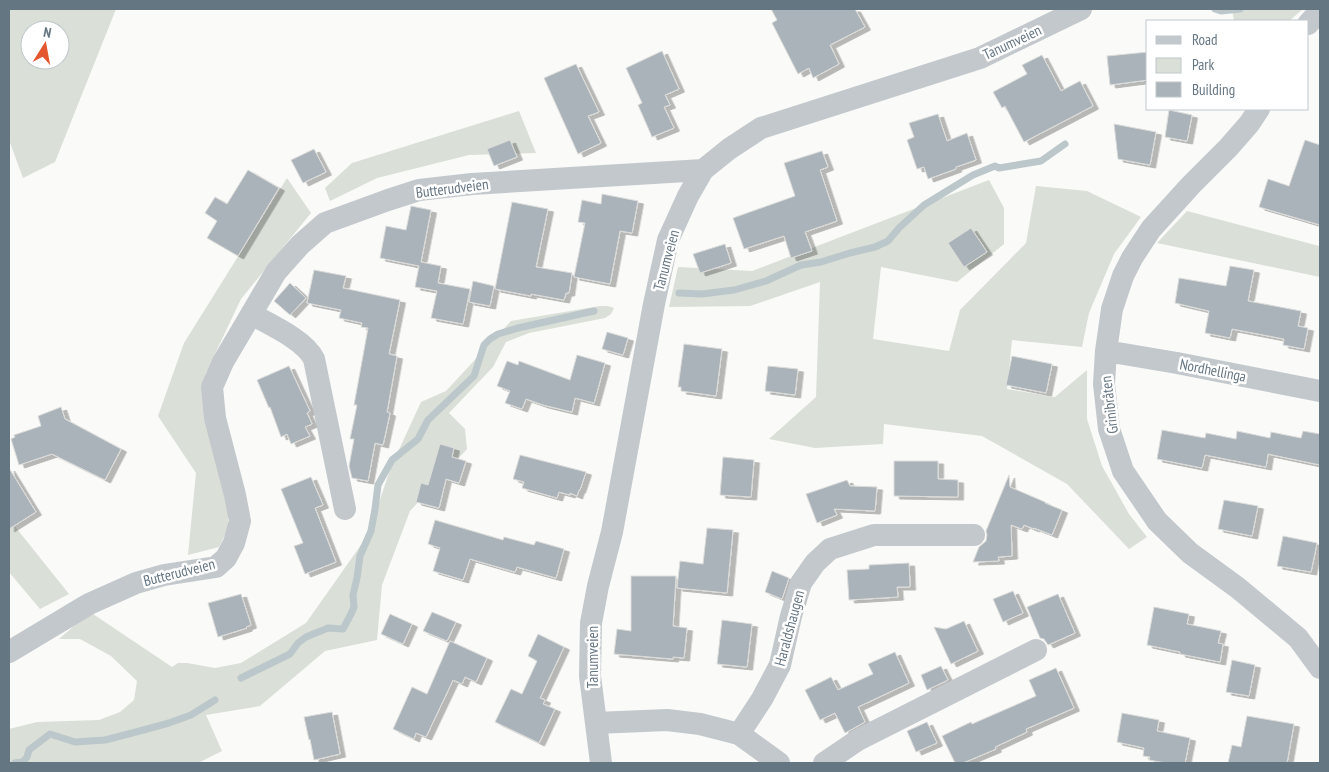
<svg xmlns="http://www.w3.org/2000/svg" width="1329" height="772" font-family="'PT Sans Narrow',sans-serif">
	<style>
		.green { fill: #dadfd7; fill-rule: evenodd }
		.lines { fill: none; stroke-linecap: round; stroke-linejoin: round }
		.stream { stroke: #bbc7cb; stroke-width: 7 }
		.building { fill: #aab3b9; stroke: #dcdcda; filter: url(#shadow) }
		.street { stroke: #c3c8cc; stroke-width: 22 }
		.labels { text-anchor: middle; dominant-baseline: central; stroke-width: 5; stroke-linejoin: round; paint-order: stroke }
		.street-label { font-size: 15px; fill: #657683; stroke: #fff }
	</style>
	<defs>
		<filter id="shadow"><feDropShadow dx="5.5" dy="3" stdDeviation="0" flood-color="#0004"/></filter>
	</defs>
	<rect width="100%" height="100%" fill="#fafaf8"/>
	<!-- green -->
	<path class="green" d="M 9,9 L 116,9 L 55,162 L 23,178 L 9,140 ZM 30,30 L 60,30 L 60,60 L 30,60 Z
		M 1232,9 L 1303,9 L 1289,21 L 1234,21 Z
		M 519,111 L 536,153 L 469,155 L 377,178 L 330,201 L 325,188 L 352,163 Z
		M 287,178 L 311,213 L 241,299 L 205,375 L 228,488 L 228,529 L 219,547 L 188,555 L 196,473 L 158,416 L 184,343 Z
		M 989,180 L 1004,208 L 1004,244 L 957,282 L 881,267 L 873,339 L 949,351 L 960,310 L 1026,243 L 1036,186 L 1087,191 L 1141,217 L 1114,254 L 1089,313 L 1082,347 L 1012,340 L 1007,389 L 1055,397 L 1087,370 L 1087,419 L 1102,466 L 1129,514 L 1147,537 L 1129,549 L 1067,484 L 982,436 L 884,424 L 883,444 L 815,448 L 769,439 L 816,397 L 820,282 L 750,306 L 669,307 L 678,267 L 752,271 Z
		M 1187,211 L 1319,246 L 1320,244 L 1320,277 L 1157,243 Z
		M 600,306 L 608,306 L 614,308 L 611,314 L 605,318 L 529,333 L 506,342 L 493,367 L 449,413 L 465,429 L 467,449 L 410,511 L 382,585 L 377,640 L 325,651 L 260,706 L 206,715 L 222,751 L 198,763 L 9,763 L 9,729 L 37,722 L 99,720 L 120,712 L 134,700 L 137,681 L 111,656 L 80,639 L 59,639 L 90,612 L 172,667 L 178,663 L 187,663 L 215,668 L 241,663 L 306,623 L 368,535 L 391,467 L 421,402 L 446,391 L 511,321 Z
		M 9,519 L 69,594 L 40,609 L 9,572 Z"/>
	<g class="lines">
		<!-- stream -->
		<path class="stream" d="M 1215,9 L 1221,11 L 1240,9
			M 679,293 L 702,294 L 734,290 L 766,281 L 801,265 L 821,262 L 850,253 L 875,247 L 888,241 L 899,228 L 924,205 L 973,175 L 995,166 L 999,168 L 1041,161 L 1065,144
			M 241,678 L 290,654 L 298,643 L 306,637 L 328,628 L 343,629 L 351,614 L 354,607 L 353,595 L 357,578 L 360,556 L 371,531 L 375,509 L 378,485 L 392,460 L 418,439 L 428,420 L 474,376 L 484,345 L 490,339 L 498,334 L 518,328 L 594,311
			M 15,763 L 23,762 L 27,757 L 29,750 L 50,734 L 75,742 L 105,740 L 136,732 L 169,723 L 191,715 L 215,700"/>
	</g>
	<!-- building -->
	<path class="building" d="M 771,9 L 855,9 L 865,27 L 830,45 L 839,64 L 813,78 L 809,68 L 798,74 L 772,23 L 777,20 Z
		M 662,51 L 679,89 L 665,95 L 670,105 L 664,107 L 674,128 L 652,137 L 638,105 L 642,103 L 626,68 Z
		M 1148,52 L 1148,80 L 1110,85 L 1107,56 Z
		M 1042,55 L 1061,91 L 1080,81 L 1093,106 L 1024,142 L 1005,106 L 1002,108 L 993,92 L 1027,74 L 1022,65 Z
		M 576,64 L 599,112 L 588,116 L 601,143 L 578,154 L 544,78 Z
		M 1169,110 L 1192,115 L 1187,141 L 1165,137 Z
		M 938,114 L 947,141 L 967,133 L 976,160 L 956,167 L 956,169 L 928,179 L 924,167 L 917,169 L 907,140 L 914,137 L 909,123 Z
		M 1114,124 L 1156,132 L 1150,165 L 1118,159 Z
		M 510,140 L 517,157 L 494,166 L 487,149 Z
		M 1305,140 L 1320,145 L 1320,225 L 1259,207 L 1268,179 L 1289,186 Z
		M 314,149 L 326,172 L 303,183 L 291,160 Z
		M 822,151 L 828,167 L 820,170 L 837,221 L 805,232 L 812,251 L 791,258 L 784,236 L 744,249 L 733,218 L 795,196 L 784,163 Z
		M 248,170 L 279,188 L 238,256 L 207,238 L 217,221 L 205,213 L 215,197 L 227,204 Z
		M 602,194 L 638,201 L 632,233 L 620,231 L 610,284 L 574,277 L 585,223 L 578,222 L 582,200 L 601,204 Z
		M 512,202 L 548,209 L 536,267 L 572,273 L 569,293 L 566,293 L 564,300 L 531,294 L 531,296 L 495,289 Z
		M 411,206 L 431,210 L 421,262 L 441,266 L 438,283 L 470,289 L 463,324 L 431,318 L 437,291 L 415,287 L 419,266 L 380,258 L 386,226 L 406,230 Z
		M 971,228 L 987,252 L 964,267 L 948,243 Z
		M 725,244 L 731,263 L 700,273 L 693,254 Z
		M 1230,266 L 1254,270 L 1248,301 L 1301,311 L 1298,326 L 1308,328 L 1304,349 L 1283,345 L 1284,339 L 1232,329 L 1230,338 L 1205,333 L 1209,311 L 1175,303 L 1179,278 L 1226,286 Z
		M 314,270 L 346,276 L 343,288 L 400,300 L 389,354 L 397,356 L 387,412 L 390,413 L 383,445 L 375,443 L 368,481 L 352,478 L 349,466 L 354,439 L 350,439 L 357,405 L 354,405 L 368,328 L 361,327 L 362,323 L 339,318 L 341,310 L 307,303 Z
		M 473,281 L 494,286 L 490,306 L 469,302 Z
		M 290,283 L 306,298 L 290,315 L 274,301 Z
		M 607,332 L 628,338 L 623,355 L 602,349 Z
		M 684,344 L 722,349 L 716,396 L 681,391 L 681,387 L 678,387 Z
		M 577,355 L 605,363 L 594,403 L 575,398 L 572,412 L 543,405 L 526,399 L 522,409 L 505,403 L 510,391 L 497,386 L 507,361 L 518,365 L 519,361 L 570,380 Z
		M 1012,356 L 1052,364 L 1046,393 L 1006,385 Z
		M 289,366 L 310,411 L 307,413 L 312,424 L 305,427 L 310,436 L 291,444 L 287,434 L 281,437 L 270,407 L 269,408 L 257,380 Z
		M 768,366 L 798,369 L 795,395 L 765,391 Z
		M 61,407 L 65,419 L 121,449 L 105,480 L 52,454 L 19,465 L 11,439 L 15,437 L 14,435 L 41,426 L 38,416 Z
		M 1162,430 L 1205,438 L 1206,433 L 1236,439 L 1237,431 L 1270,438 L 1271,432 L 1301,438 L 1303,431 L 1320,434 L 1320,465 L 1268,454 L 1266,467 L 1205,455 L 1202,468 L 1157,459 Z
		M 440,444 L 454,448 L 452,457 L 466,461 L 459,483 L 446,479 L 439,508 L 416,502 L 421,483 L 428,485 Z
		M 520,455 L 586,472 L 580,490 L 579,490 L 577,496 L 570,493 L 570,495 L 559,492 L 557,498 L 522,488 L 524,482 L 513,479 Z
		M 723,457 L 754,460 L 751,497 L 720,495 Z
		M 894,461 L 938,461 L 938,479 L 958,480 L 958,497 L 894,496 Z
		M 9,468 L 36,512 L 9,529 Z
		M 1009,475 L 1010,487 L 1045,502 L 1045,503 L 1062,510 L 1052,535 L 1034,528 L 1034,529 L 1024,525 L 1022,529 L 1011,525 L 1012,556 L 998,557 L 999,561 L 973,562 L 979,547 L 986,541 L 987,535 L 986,531 Z
		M 311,477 L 323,505 L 315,508 L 336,562 L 305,574 L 294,546 L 303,543 L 281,489 Z
		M 847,480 L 850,486 L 877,487 L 875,511 L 834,509 L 837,515 L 817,523 L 806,494 Z
		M 1224,500 L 1258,506 L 1252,536 L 1218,529 Z
		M 435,520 L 503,540 L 504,537 L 534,545 L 536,541 L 564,549 L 556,578 L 517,567 L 515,572 L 470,559 L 463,580 L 433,571 L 440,548 L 428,544 Z
		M 707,528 L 733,530 L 727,593 L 677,588 L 680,561 L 703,564 Z
		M 1283,536 L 1317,543 L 1311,572 L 1277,566 Z
		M 909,563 L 910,587 L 897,587 L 898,597 L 849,600 L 847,570 L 869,569 L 869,565 Z
		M 772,571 L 789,578 L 782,599 L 765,592 Z
		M 631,576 L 676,576 L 673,626 L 687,628 L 684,658 L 673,657 L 673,659 L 614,654 L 617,629 L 631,631 Z
		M 1013,591 L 1023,613 L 1003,622 L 993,599 Z
		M 241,594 L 251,625 L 246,627 L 247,628 L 218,637 L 208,603 Z
		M 1058,594 L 1075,633 L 1048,645 L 1044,639 L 1040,638 L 1027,607 Z
		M 1154,607 L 1189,614 L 1187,624 L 1221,631 L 1218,643 L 1223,644 L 1220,662 L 1180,654 L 1180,652 L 1147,645 Z
		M 432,612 L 456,622 L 447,641 L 423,631 Z
		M 390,614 L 412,624 L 403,644 L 381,634 Z
		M 722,620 L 752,624 L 747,667 L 717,664 Z
		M 964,621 L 978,651 L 951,664 L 934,627 L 946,629 Z
		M 538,634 L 564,647 L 540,698 L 545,700 L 543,704 L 555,709 L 539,743 L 495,722 L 511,689 L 522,694 L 537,661 L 528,656 Z
		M 450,641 L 487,658 L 476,682 L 465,677 L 462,684 L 453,680 L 426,737 L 416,733 L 414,739 L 393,729 L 412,687 L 427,694 Z
		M 895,652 L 909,683 L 858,707 L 865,722 L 845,733 L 835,713 L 820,720 L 805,690 L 831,677 L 838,690 L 873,674 L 868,664 Z
		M 1232,660 L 1255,665 L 1249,696 L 1226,692 Z
		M 941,666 L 948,680 L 927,690 L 921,675 Z
		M 1056,668 L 1074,708 L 1026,729 L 1027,732 L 995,747 L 996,749 L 963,763 L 955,763 L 942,736 L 971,722 L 972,724 L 1036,696 L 1029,680 Z
		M 332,712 L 340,754 L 314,760 L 310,739 L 309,740 L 304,717 Z
		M 1122,713 L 1159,720 L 1157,731 L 1190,738 L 1185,763 L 1166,763 L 1149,760 L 1150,757 L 1143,756 L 1144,748 L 1117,742 Z
		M 1247,716 L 1294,724 L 1287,763 L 1228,763 L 1232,745 L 1241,747 Z
		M 927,722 L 937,743 L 916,752 L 907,731 Z"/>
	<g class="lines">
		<!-- street -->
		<path class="street" d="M 1308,24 L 1320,11
			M 1259,109 L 1249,124 L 1228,148 L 1191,185 L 1151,229 L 1132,258 L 1123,276 L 1112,309 L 1106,351 L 1104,384 L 1109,429 L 1123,471 L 1157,521 L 1190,553 L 1238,588 L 1298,638 L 1320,668
			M 251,314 C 269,324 305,340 314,359 L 345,509
			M 1106,351 L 1177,363 L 1320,391
			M 9,652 L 89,604 L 136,583 L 164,575 L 216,567 L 226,558 L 234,543 L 240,521 L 235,495 L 215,418 L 212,387 L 223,362 L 276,272 L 300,245 L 325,223 L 388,200 L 419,190 L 472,184 L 703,170
			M 596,723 L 667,720 L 700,724 L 739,734 L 779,763
			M 739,734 L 762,699 L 780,665 L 791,616 L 801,583 L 815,563 L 830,549 L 874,535 L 974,535
			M 601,763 L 590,676 L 591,623 L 598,586 L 612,532 L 654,304 L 668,240 L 688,196 L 703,170 L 729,149 L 761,128 L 980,58 L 1081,9
			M 824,763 L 858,740 L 1036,650"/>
	</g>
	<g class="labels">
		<!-- street labels -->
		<g class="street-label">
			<text transform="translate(1012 42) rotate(-25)">Tanumveien</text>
			<text transform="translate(452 188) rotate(-7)">Butterudveien</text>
			<text transform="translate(666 260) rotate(-75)">Tanumveien</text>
			<text transform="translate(1213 370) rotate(11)">Nordhellinga</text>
			<text transform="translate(1109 405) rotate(-97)">Grinibråten</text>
			<text transform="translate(179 572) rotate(-14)">Butterudveien</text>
			<text transform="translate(789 628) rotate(-75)">Haraldshaugen</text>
			<text transform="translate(592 657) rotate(-90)">Tanumveien</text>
		</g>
	</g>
	<!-- border -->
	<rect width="1329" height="772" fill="none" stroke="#657683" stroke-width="20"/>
	<!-- legend -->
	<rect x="1146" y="20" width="162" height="90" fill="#ffffff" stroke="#c1c8cd"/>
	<rect x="1156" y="36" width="25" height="8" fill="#c3c8cc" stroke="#c1c8cd"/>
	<text x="1192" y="45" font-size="15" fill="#657683">Road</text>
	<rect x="1156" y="58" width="25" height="15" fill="#dadfd7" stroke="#c1c8cd"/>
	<text x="1192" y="70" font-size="15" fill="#657683">Park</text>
	<rect x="1156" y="82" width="25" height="15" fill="#aab3b9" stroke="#c1c8cd"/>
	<text x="1192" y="95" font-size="15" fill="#657683">Building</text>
	<!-- north arrow -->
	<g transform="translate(45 45) rotate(11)"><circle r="24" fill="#ffffff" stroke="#c1c8cd"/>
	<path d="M0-4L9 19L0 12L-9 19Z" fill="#e4572e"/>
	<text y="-8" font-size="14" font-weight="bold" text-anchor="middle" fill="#657683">N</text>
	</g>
</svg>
